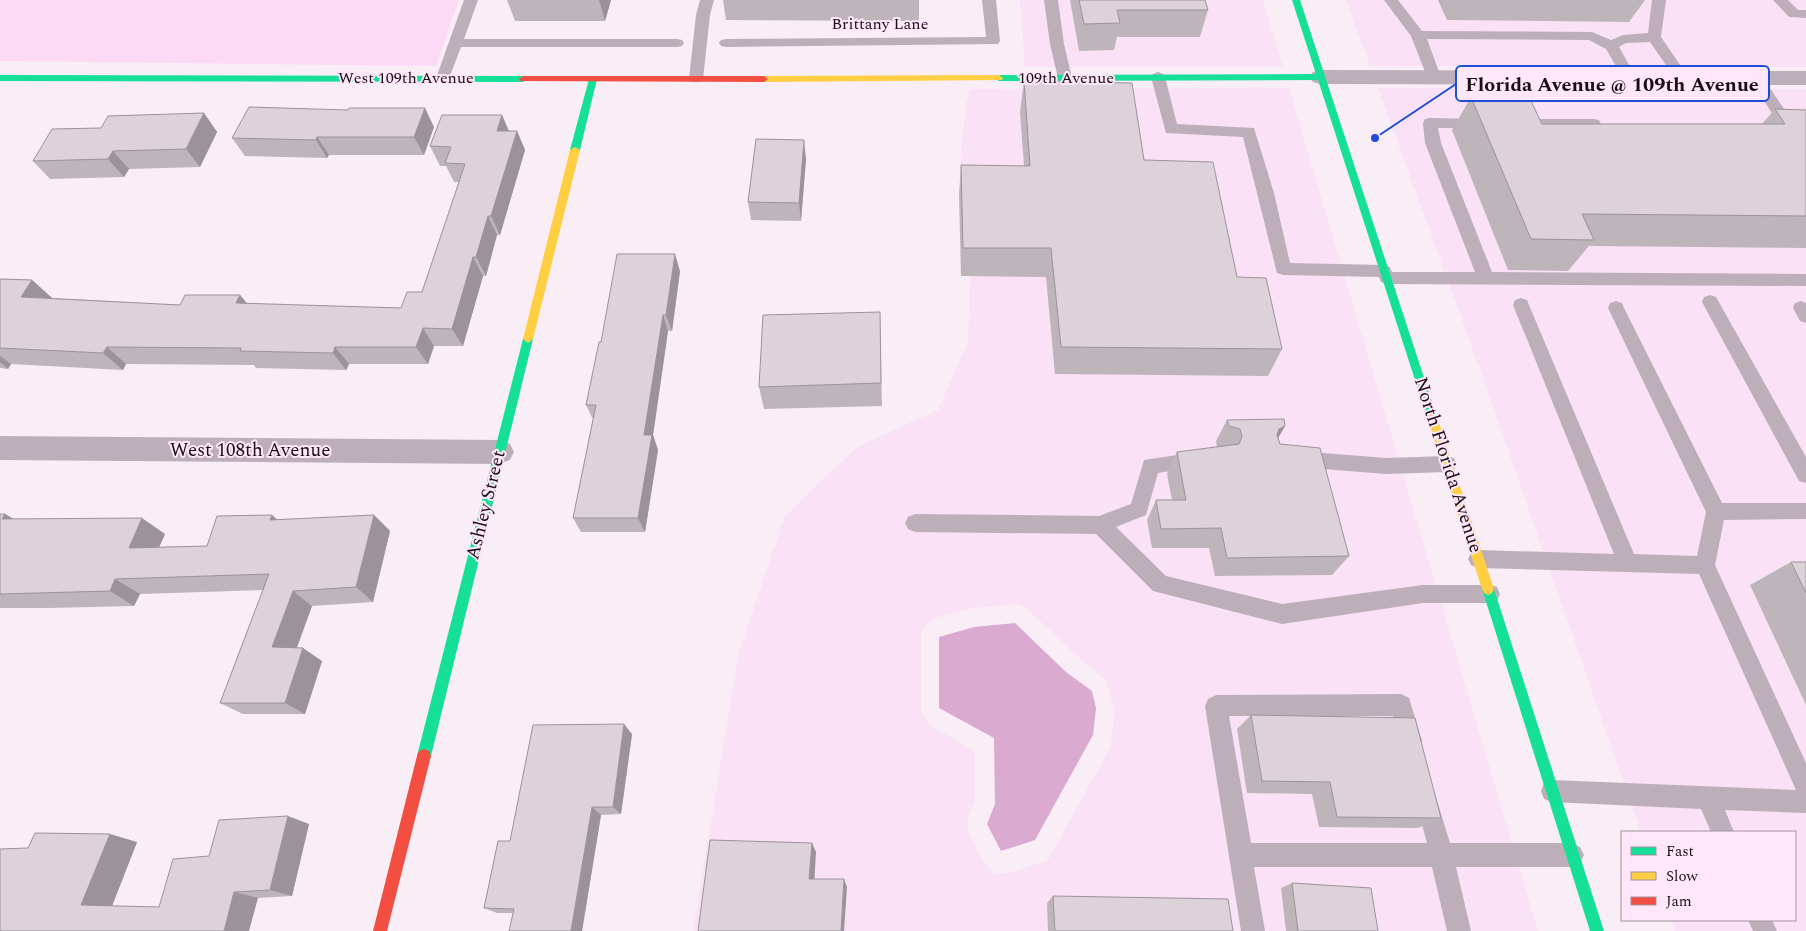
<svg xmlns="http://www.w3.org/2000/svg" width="1806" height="931" font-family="Spectral,serif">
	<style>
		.built { fill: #fae1f5; fill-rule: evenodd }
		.green { fill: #fcdaf5 }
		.water { fill: #daaad1 }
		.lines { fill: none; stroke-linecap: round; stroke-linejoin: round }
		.lane { fill: #bdafba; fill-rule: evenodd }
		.street { fill: #bdafba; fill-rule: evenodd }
		.fast { fill: #16e098; fill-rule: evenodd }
		.slow { fill: #ffcf43; fill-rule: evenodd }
		.jam { fill: #f24e42; fill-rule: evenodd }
		.wall { fill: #beb5bb }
		.shaded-wall { fill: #9b9399 }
		.building { fill: #ddd2da; stroke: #9b9399 }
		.labels { text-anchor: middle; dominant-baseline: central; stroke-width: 4; stroke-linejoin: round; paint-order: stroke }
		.far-street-label { font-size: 16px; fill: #190f17; stroke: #ffe7f9 }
		.street-label { font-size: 19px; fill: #190f17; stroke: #ffe7f9 }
		.leader { fill: none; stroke: #1d4ed8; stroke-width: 2 }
		.callout-dot { fill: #1d4ed8; stroke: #ffe7f9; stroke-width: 2 }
		.callout { fill: #ffe7f9; stroke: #1d4ed8; stroke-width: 2 }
		.callout-label { font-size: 20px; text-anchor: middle; font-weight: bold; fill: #190f17 }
	</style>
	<rect width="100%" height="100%" fill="#f9edf6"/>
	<!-- built -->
	<path class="built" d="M 1020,0 L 1263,0 L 1283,66 L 1025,67 Z
		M 1346,0 L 1806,0 L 1806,67 L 1370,66 Z
		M 1289,88 L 1538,931 L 693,931 L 739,652 L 785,516 L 857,447 L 938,410 L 968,342 L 971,247 L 960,195 L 961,149 L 966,104 L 970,89 ZM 1018,604 L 1027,609 L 1077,656 L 1106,680 L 1115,713 L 1110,748 L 1048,860 L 1007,874 L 994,873 L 984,863 L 970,836 L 967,821 L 975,798 L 975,751 L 931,726 L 921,712 L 921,636 L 925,625 L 935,618 L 972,608 Z
		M 1378,88 L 1806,89 L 1806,931 L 1675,931 L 1672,920 L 1795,920 L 1795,832 L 1641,832 L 1481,372 Z"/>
	<!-- green -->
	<path class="green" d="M 0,0 L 459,0 L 436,66 L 0,61 Z"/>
	<!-- water -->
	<path class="water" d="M 1015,623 L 1066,672 L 1092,691 L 1096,708 L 1093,735 L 1035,840 L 1001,851 L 987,824 L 995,804 L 994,738 L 939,708 L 939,637 L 974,627 Z"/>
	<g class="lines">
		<!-- lane -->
		<path class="lane" d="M 464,0 L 478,0 L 464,39 L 677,39 L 682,40 L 684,43 L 682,46 L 677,47 L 461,47 L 448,81 L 438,81 L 436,78 Z
			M 700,0 L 714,0 L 710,15 L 703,79 L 701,82 L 691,82 L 689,79 L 696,15 Z
			M 982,0 L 996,0 L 1000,41 L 998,44 L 726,47 L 721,46 L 719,43 L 721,40 L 726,39 L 986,37 Z
			M 1044,0 L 1058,0 L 1064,44 L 1072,78 L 1070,81 L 1060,81 L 1058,78 L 1050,44 Z
			M 1384,0 L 1398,0 L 1422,31 L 1592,32 L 1611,40 L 1623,35 L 1648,33 L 1652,0 L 1666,0 L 1661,37 L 1689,78 L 1687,81 L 1677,81 L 1650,42 L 1626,43 L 1619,47 L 1636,77 L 1634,80 L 1624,80 L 1606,49 L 1589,40 L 1427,39 L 1441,77 L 1439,80 L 1429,80 L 1427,77 L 1411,36 Z
			M 1773,0 L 1788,0 L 1798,10 L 1806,10 L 1806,18 L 1789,17 Z
			M 1158,72 L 1163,74 L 1165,77 L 1177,124 L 1254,128 L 1274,193 L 1290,263 L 1384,265 L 1390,267 L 1392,272 L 1475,272 L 1425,143 L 1423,123 L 1425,119 L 1430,118 L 1482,119 L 1487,120 L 1489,124 L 1487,128 L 1438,128 L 1441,143 L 1492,272 L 1806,274 L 1806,286 L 1387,284 L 1381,282 L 1379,277 L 1283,275 L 1277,273 L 1243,137 L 1166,133 L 1151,77 L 1153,74 Z
			M 1756,73 L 1761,75 L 1793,122 L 1806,127 L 1806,138 L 1783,130 L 1749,78 L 1751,75 Z
			M 1517,119 L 1594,119 L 1599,120 L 1601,124 L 1599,128 L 1594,129 L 1512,128 L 1510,124 L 1512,120 Z
			M 1710,295 L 1716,297 L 1806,457 L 1806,483 L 1799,481 L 1702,302 L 1704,297 Z
			M 1521,298 L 1527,300 L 1529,305 L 1634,554 L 1697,556 L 1706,512 L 1608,308 L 1610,303 L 1616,301 L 1622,303 L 1624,308 L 1722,503 L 1806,503 L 1806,519 L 1724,520 L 1715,565 L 1806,763 L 1806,813 L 1725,810 L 1734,832 L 1711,832 L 1701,809 L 1552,802 L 1544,799 L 1541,791 L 1544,783 L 1552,780 L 1796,790 L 1699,574 L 1478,568 L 1471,565 L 1468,559 L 1471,553 L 1478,550 L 1614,554 L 1513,305 L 1515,300 Z
			M 1801,301 L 1806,303 L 1806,323 L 1800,321 L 1793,308 L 1795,303 Z
			M 1298,451 L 1386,458 L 1447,456 L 1454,458 L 1456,464 L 1454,470 L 1447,472 L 1386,474 L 1298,467 L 1291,465 L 1289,459 L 1291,453 Z
			M 1197,452 L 1204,454 L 1206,460 L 1204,466 L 1158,473 L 1146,515 L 1116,527 L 1166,576 L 1282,604 L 1423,585 L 1490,585 L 1497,587 L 1500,594 L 1497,601 L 1490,603 L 1423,603 L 1282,624 L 1153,591 L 1096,534 L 915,532 L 908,529 L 905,523 L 908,517 L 915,514 L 1099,516 L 1131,504 L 1144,460 Z
			M 1401,694 L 1409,698 L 1422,741 L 1419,749 L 1411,752 L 1403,749 L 1393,716 L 1229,716 L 1251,843 L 1427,843 L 1415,799 L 1418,791 L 1426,788 L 1434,791 L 1450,843 L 1572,843 L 1580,847 L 1584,855 L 1580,863 L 1572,867 L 1456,867 L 1471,931 L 1447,931 L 1432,867 L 1254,867 L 1265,931 L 1241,931 L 1205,706 L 1208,699 L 1216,695 Z
			M 1748,920 L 1772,920 L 1777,931 L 1753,931 Z"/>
		<!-- street -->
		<path class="street" d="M 1320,70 L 1806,71 L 1806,85 L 1320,84 L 1313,82 L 1309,77 L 1313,72 Z
			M 0,436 L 500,440 L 510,444 L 514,452 L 510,460 L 500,464 L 0,460 Z"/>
		<!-- fast -->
		<path class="fast" d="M 1292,0 L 1300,0 L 1437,417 L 1436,420 L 1428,420 L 1427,417 L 1318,80 L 999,81 L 995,78 L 999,75 L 1316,74 Z
			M 0,75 L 523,76 L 527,79 L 523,82 L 0,81 Z
			M 593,76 L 597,79 L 580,150 L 575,153 L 570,150 L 589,79 Z
			M 528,335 L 533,339 L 431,756 L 429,761 L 424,763 L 419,761 L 417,756 L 523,339 Z
			M 1488,583 L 1492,585 L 1494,589 L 1604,931 L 1590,931 L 1482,589 L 1484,585 Z"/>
		<!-- slow -->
		<path class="slow" d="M 999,75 L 1003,78 L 1002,80 L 764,82 L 760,79 L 764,76 Z
			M 575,147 L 580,150 L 533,339 L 528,343 L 523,339 L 570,150 Z
			M 1432,412 L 1436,414 L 1437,417 L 1494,589 L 1492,593 L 1488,595 L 1484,593 L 1482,589 L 1427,417 L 1428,414 Z"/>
		<!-- jam -->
		<path class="jam" d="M 523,76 L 764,76 L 768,79 L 764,82 L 520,81 L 519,79 Z
			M 424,749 L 429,751 L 431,756 L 387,931 L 373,931 L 417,756 L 419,751 Z"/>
	</g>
	<!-- wall -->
	<path class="wall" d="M 507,0 L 611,0 L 605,21 L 515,21 Z
		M 723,0 L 919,0 L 919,21 L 726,20 Z
		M 1070,0 L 1205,0 L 1208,10 L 1200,37 L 1117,37 L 1114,50 L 1079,51 Z
		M 1438,0 L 1645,0 L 1629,22 L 1447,20 Z
		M 1024,81 L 1237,277 L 1282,349 L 1268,376 L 1055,374 L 1046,277 L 961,276 L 959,195 L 961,165 L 1024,166 L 1020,112 Z
		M 1471,97 L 1542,124 L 1762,124 L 1775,109 L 1806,110 L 1806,248 L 1589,246 L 1568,271 L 1508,270 L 1452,130 Z
		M 204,113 L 217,132 L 200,167 L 129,169 L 124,177 L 50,179 L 33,161 L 101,128 Z
		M 502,115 L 509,131 L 517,131 L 525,150 L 500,235 L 497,235 L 486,276 L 483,276 L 463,346 L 434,346 L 428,364 L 349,364 L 346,370 L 256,368 L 254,365 L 126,364 L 123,370 L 11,364 L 8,369 L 0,368 L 0,279 L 32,280 L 52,298 L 180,305 L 240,295 L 247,304 L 401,308 L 422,292 L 459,182 L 454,182 L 446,166 L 440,166 L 430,146 Z
		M 434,127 L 424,155 L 329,155 L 327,158 L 245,156 L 232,138 Z
		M 806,159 L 801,221 L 751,220 L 748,202 Z
		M 680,271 L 672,331 L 668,331 L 653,435 L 658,450 L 645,532 L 581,532 L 573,518 L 593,419 L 586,405 L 601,342 Z
		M 880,312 L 882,406 L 764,409 L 759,387 Z
		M 1227,420 L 1285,426 L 1278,438 L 1280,444 L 1349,556 L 1332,575 L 1215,576 L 1209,548 L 1152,548 L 1147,520 L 1156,500 L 1172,500 L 1167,474 L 1177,452 L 1217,447 L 1216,441 Z
		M 0,514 L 5,514 L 14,519 L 165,534 L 159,547 L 207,546 L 278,520 L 374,515 L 390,531 L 373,602 L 312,606 L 297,648 L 322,661 L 305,714 L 243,714 L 220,703 L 263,590 L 140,594 L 134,606 L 49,608 L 0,608 Z
		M 1791,562 L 1806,562 L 1806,705 L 1750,585 Z
		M 1251,715 L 1441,818 L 1418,828 L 1319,827 L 1312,794 L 1247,793 L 1237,729 Z
		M 632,734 L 621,814 L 601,815 L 582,931 L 509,931 L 513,913 L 497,913 L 484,908 L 510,841 Z
		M 309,824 L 292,896 L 258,898 L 0,931 L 28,848 L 137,842 L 112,906 L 159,907 L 209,856 Z
		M 1292,883 L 1378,931 L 1286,931 L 1281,888 Z
		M 1053,896 L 1233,931 L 1048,931 L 1047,903 Z"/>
	<!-- shaded-wall -->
	<path class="shaded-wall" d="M 599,0 L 611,0 L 605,21 Z
		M 425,108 L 434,127 L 424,155 L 414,137 Z
		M 204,113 L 217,132 L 200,167 L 186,149 Z
		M 502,115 L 510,134 L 497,131 Z
		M 517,131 L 525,150 L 500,235 L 491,216 Z
		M 317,137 L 329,155 L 327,158 L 316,140 Z
		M 804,140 L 806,159 L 801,221 L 799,203 Z
		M 113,151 L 129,169 L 124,177 L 108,159 Z
		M 488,216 L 497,235 L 486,276 L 476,257 Z
		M 675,254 L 680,271 L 672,331 L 666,315 Z
		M 473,257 L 483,276 L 463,346 L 452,329 Z
		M 32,280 L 52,298 L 21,297 Z
		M 240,295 L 255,313 L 236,303 Z
		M 663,315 L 668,331 L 653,435 L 658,450 L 645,532 L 638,518 L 644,435 Z
		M 423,328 L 434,346 L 428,364 L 416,347 Z
		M 107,347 L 126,364 L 123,370 L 103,353 Z
		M 335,347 L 349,364 L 346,370 L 333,353 Z
		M 0,356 L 11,364 L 8,369 L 0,362 Z
		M 1285,426 L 1272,448 L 1279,429 Z
		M 5,514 L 32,530 L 2,519 Z
		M 272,515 L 291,531 L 270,520 Z
		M 374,515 L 390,531 L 373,602 L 356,587 Z
		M 142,518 L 165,534 L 152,563 L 129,548 Z
		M 115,579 L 140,594 L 134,606 L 110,591 Z
		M 293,591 L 312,606 L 292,660 L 272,647 Z
		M 303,648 L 322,661 L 305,714 L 285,703 Z
		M 624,724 L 632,734 L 621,814 L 613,807 Z
		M 592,807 L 601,815 L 582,931 L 571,931 Z
		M 288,816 L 309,824 L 292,896 L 270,890 Z
		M 110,834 L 137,842 L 110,911 L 81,905 Z
		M 812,843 L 816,852 L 814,886 L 809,879 Z
		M 844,879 L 847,887 L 844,931 L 841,931 Z
		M 234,892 L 258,898 L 249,931 L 224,931 Z"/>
	<!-- building -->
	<path class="building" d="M 1079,0 L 1205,0 L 1208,10 L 1117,10 L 1120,23 L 1084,24 Z
		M 1024,81 L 1132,83 L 1144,160 L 1213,162 L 1237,277 L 1266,278 L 1282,349 L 1061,347 L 1051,248 L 963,248 L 961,165 L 1030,166 Z
		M 1471,97 L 1530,99 L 1542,124 L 1785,124 L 1775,109 L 1806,110 L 1806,216 L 1582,214 L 1594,240 L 1531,239 Z
		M 249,107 L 348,110 L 349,108 L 425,108 L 414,137 L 317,137 L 316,140 L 232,138 Z
		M 204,113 L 186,149 L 113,151 L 108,159 L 33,161 L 52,129 L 101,128 L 108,116 Z
		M 442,115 L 502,115 L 497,131 L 517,131 L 491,216 L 488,216 L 476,257 L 473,257 L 452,329 L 423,328 L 416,347 L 335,347 L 333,353 L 240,351 L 241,348 L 107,347 L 103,353 L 0,348 L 0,279 L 32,280 L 21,297 L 180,305 L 185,295 L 240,295 L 236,303 L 401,308 L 407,292 L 422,292 L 465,164 L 445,163 L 451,147 L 430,146 Z
		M 756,139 L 804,140 L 799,203 L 748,202 Z
		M 617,254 L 675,254 L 666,315 L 663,315 L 644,435 L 652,435 L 638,518 L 573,518 L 596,405 L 586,405 L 599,342 L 601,342 Z
		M 880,312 L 881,383 L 759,387 L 763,315 Z
		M 1284,419 L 1285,426 L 1279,429 L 1277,435 L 1280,444 L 1320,448 L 1349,556 L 1227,558 L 1221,528 L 1161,529 L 1156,500 L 1186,500 L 1177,452 L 1239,444 L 1242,436 L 1240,429 L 1229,426 L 1227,420 Z
		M 0,514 L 5,514 L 2,519 L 142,518 L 129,548 L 207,546 L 217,516 L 272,515 L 270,520 L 374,515 L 356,587 L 293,591 L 272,647 L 303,648 L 285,703 L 220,703 L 269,574 L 115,579 L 110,591 L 0,594 Z
		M 1791,562 L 1806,562 L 1806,593 Z
		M 1251,715 L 1415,718 L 1441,818 L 1337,817 L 1330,782 L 1262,781 Z
		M 624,724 L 613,807 L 592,807 L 571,931 L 509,931 L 514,909 L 484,908 L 498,841 L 510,841 L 533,725 Z
		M 288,816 L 270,890 L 234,892 L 224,931 L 0,931 L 0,849 L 28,848 L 35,833 L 110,834 L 81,905 L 159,907 L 173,859 L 209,856 L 219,820 Z
		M 710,840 L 812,843 L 809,879 L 844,879 L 841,931 L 698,931 Z
		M 1292,883 L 1371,888 L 1378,931 L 1298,931 Z
		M 1053,896 L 1228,899 L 1233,931 L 1055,931 Z"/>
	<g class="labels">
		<!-- far-street labels -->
		<g class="far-street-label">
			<text x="880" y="24">Brittany Lane</text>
			<text x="406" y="78">West 109th Avenue</text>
			<text x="1066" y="78">109th Avenue</text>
		</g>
		<!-- street labels -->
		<g class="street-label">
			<text x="250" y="450">West 108th Avenue</text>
			<text transform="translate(1448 465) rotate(72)">North Florida Avenue</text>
			<text transform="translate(486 505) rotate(-76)">Ashley Street</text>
		</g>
	</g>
	<!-- callouts -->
	<path class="leader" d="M1375 138L1456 84"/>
	<circle class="callout-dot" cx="1375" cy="138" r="5"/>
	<rect class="callout" x="1456" y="66" width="313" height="35" rx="5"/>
	<g class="callout-label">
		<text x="1612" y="91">Florida Avenue @ 109th Avenue</text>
	</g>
	<!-- legend -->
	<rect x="1621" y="831" width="175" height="90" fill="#ffe7f9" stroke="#a3919f"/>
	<rect x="1631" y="847" width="25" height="8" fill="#16e098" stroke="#a3919f"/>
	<text x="1666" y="856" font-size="15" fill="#190f17">Fast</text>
	<rect x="1631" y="872" width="25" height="8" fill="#ffcf43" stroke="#a3919f"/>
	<text x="1666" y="881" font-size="15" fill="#190f17">Slow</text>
	<rect x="1631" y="897" width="25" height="8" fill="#f24e42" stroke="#a3919f"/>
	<text x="1666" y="906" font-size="15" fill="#190f17">Jam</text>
</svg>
